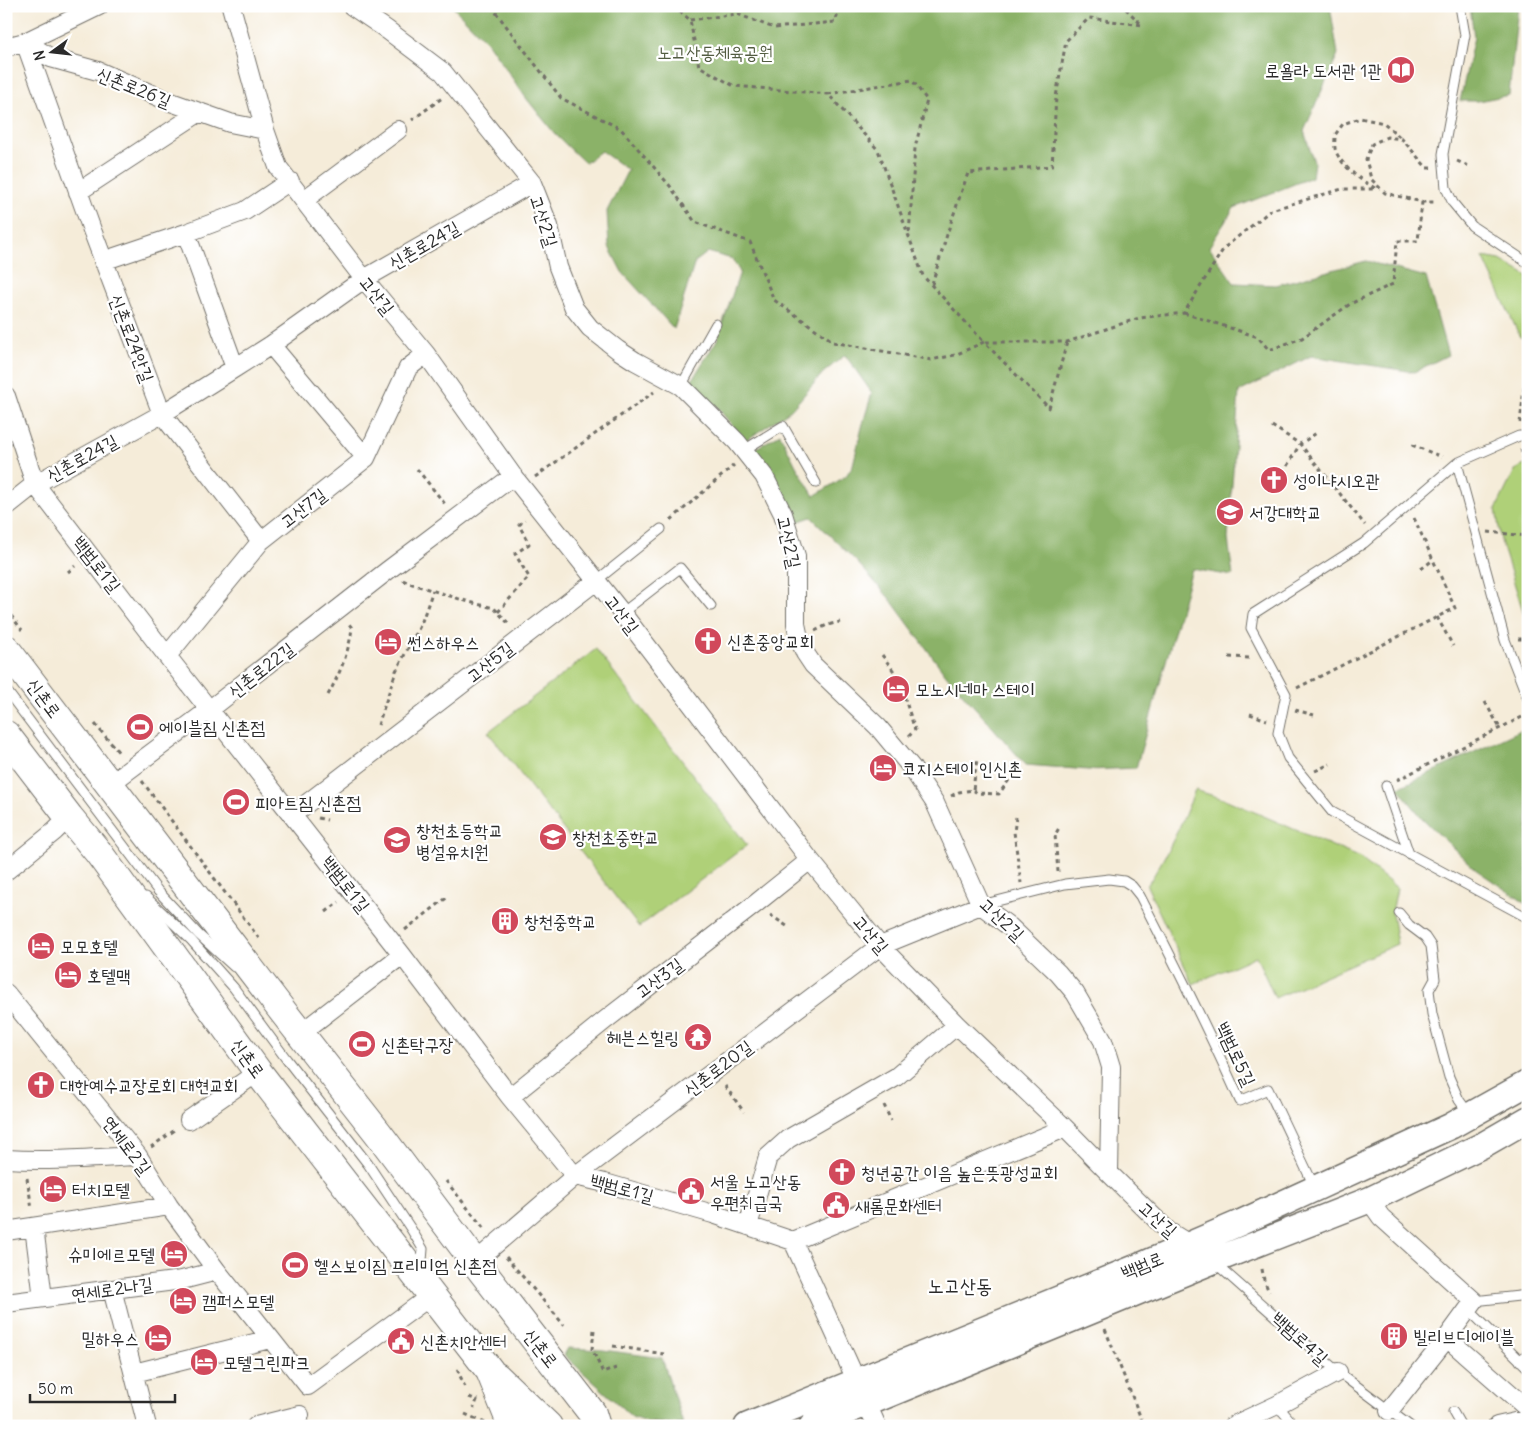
<svg xmlns="http://www.w3.org/2000/svg" width="1534" height="1432" font-family="Delius,'Poor Story',sans-serif">
	<style>
		.green { fill: #afd078; stroke: #6d7e52 }
		.forest { fill: #8bb268; stroke: #5b6e4a }
		.lines { fill: none; stroke-linecap: round; stroke-linejoin: round }
		.lane-casing { stroke: #726f68; stroke-width: 11 }
		.street-casing { stroke: #726f68; stroke-width: 20 }
		.secondary-casing { stroke: #726f68; stroke-width: 28 }
		.primary-casing { stroke: #726f68; stroke-width: 30 }
		.path { stroke: #726f68; stroke-width: 3; stroke-dasharray: 4 4; stroke-linecap: butt }
		.lane { stroke: #fff; stroke-width: 9 }
		.street { stroke: #fff; stroke-width: 18 }
		.secondary { stroke: #fff; stroke-width: 25 }
		.primary { stroke: #fff; stroke-width: 28 }
		.labels { text-anchor: middle; dominant-baseline: central; stroke-width: 4.5; stroke-linejoin: round; paint-order: stroke }
		.park-label { font-size: 18px; fill: #535d42; stroke: #fff }
		.poi-label { font-size: 18px; fill: #2b2b2b; stroke: #fff; text-anchor: start }
		.street-label { font-size: 18px; fill: #2b2b2b; stroke: #fff }
		.quarter-label { font-size: 20px; fill: #2b2b2b; stroke: #fff }
	</style>
	<rect width="100%" height="100%" fill="#fff"/>
	<filter id="ink" filterUnits="userSpaceOnUse"><feTurbulence type="fractalNoise" baseFrequency=".02" numOctaves="2"/><feDisplacementMap in="SourceGraphic" scale="10" xChannelSelector="R" yChannelSelector="G"/><feConvolveMatrix kernelMatrix="1 2 1 2 8 2 1 2 1" color-interpolation-filters="sRGB"/></filter>
	<filter id="wash" filterUnits="userSpaceOnUse"><feTurbulence type="fractalNoise" baseFrequency=".0096" numOctaves="4" result="noise"/><feDisplacementMap in="SourceGraphic" scale="20" xChannelSelector="R" yChannelSelector="G"/><feGaussianBlur stdDeviation="1.12" result="paint"/><feColorMatrix in="noise" values="0 0 0 0 0 0 0 0 0 0 0 0 0 0 0 0 0 1.4 0 .05"/><feComposite in="paint" operator="in"/></filter>
	<g filter="url(#wash)">
		<rect width="100%" height="100%" fill="#f5ecd9"/>
		<!-- green -->
		<path class="green" d="M 1483,257 L 1500,260 L 1528,276 L 1528,339 L 1520,337 Z
			M 1528,463 L 1528,627 L 1501,541 L 1496,509 L 1515,470 Z
			M 596,649 L 747,845 L 639,927 L 488,732 Z
			M 1195,790 L 1227,800 L 1360,858 L 1397,888 L 1392,913 L 1397,944 L 1275,998 L 1256,956 L 1193,984 L 1147,886 C 1167,855 1182,824 1195,790 Z"/>
		<!-- forest -->
		<path class="forest" d="M 452,6 L 1330,6 L 1338,54 L 1304,131 L 1314,162 L 1312,177 L 1234,208 L 1209,247 L 1234,283 L 1276,285 L 1366,261 L 1426,277 L 1448,355 L 1414,372 L 1311,356 L 1239,392 L 1228,539 L 1233,576 L 1192,569 L 1136,768 L 1088,770 L 1026,765 L 946,675 L 890,599 L 857,562 L 811,517 L 794,523 L 753,450 L 780,434 L 796,466 L 814,496 L 846,476 L 853,465 L 863,423 L 872,393 L 845,355 L 823,373 L 791,410 L 745,441 L 716,406 L 690,383 L 717,340 L 740,272 L 732,259 L 708,252 L 695,262 L 674,329 L 622,272 L 609,247 L 607,211 L 628,170 L 601,151 L 585,163 L 555,134 L 526,98 L 488,43 Z
			M 1470,6 L 1518,6 L 1509,95 L 1478,101 L 1460,101 L 1474,37 Z
			M 1521,730 L 1528,750 L 1528,905 L 1475,869 L 1423,819 L 1398,788 Z
			M 568,1348 L 603,1350 L 662,1358 L 683,1424 L 646,1422 L 632,1417 L 564,1355 Z"/>
	</g>
	<g filter="url(#ink)">
		<g class="lines">
			<defs>
				<path id="lane" d="M 1460,6 L 1465,35 L 1443,154 L 1446,188 L 1453,203 L 1472,226 L 1528,263
					M 681,386 L 716,324
					M 1528,436 L 1519,436 L 1457,463 L 1505,640 L 1528,699
					M 744,450 L 783,426 L 816,483
					M 1457,463 L 1364,543 L 1253,614 L 1251,628 L 1286,694 L 1278,733 L 1288,758 L 1332,812 L 1528,918
					M 596,581 L 661,529
					M 622,613 L 680,568 L 711,606
					M 6,690 L 158,891 L 199,935 L 234,967
					M 1386,786 L 1409,854
					M 146,897 L 191,940 L 234,988 L 287,1060 L 368,1164 L 411,1229 L 423,1249 L 421,1272
					M 981,905 L 1065,884 L 1109,879 L 1124,881 L 1132,886 L 1140,896 C 1175,964 1209,1031 1240,1101 L 1268,1089 L 1315,1188
					M 1399,913 L 1409,925 L 1425,937 L 1431,946 L 1435,979 L 1429,990 L 1432,1014 L 1449,1077 L 1459,1100 L 1470,1115
					M 1215,1263 L 1338,1372 L 1410,1426
					M 1474,1301 L 1528,1295
					M 1468,1309 L 1528,1368
					M 1520,1361 L 1528,1353
					M 1277,1405 L 1295,1426
					M 1453,1412 L 1461,1426"/>
				<path id="street" d="M 231,6 L 265,130 L 278,167 L 364,279 L 426,354 L 513,476 L 622,613 L 810,860 L 880,946 L 957,1025 L 1065,1128 L 1109,1173 L 1168,1231 L 1197,1249
					M 352,6 L 386,29 L 443,72 L 532,183 L 549,226 L 558,267 L 574,308 L 590,328 L 618,350 L 635,361 L 681,386 L 737,442 L 764,476 L 783,514 L 796,556 L 796,624 L 799,638 L 805,653 L 813,665 L 878,727 L 912,768 L 935,803 L 981,905 L 1010,927 L 1058,973 L 1075,993 L 1103,1041 L 1111,1067 L 1109,1173
					M 25,42 L 92,230 L 162,414 L 261,541
					M 25,42 L 51,58 L 98,71 L 168,101 L 230,123 L 265,130
					M 6,47 L 25,42 L 99,6
					M 78,192 L 200,112
					M 304,200 L 398,130
					M 186,233 L 235,368
					M 103,261 L 186,233 L 245,211 L 290,181
					M 271,345 L 366,458
					M 6,396 L 35,484 L 167,656 L 402,955 L 510,1097 L 575,1176 L 605,1183 L 713,1214 L 793,1241 L 857,1382
					M 6,507 L 35,484 L 162,414 L 235,368 L 271,345 L 364,279 L 532,183
					M 167,656 L 261,541 L 366,458 L 408,368 L 426,354
					M 110,784 L 209,710 L 387,571 L 513,476
					M 292,815 L 596,581
					M 6,871 L 55,831 L 69,817
					M 6,993 L 138,1156 L 169,1206 L 217,1271 L 308,1386
					M 301,1033 L 402,955
					M 510,1097 L 604,1021 L 754,905 L 810,860
					M 189,1120 L 258,1072
					M 6,1159 C 50,1162 94,1158 138,1156
					M 1369,1200 L 1381,1217 L 1474,1301 L 1447,1338 L 1389,1411
					M 748,1226 L 768,1157 L 788,1139 L 896,1077 L 957,1025
					M 34,1227 L 43,1298
					M 6,1231 L 169,1206
					M 793,1241 L 1065,1128
					M 475,1262 L 575,1176 L 880,946 L 981,905
					M 112,1289 L 147,1426
					M 6,1303 L 182,1280 L 217,1271
					M 1447,1338 L 1528,1409
					M 134,1373 L 270,1339
					M 308,1386 L 432,1295
					M 867,1404 L 877,1426
					M 256,1426 L 300,1415
					M 1232,1426 L 1277,1405 L 1338,1372
					M 1497,1426 L 1528,1419"/>
				<path id="secondary" d="M 747,1426 L 1142,1265 L 1242,1222 L 1451,1126 L 1528,1083
					M 812,1426 L 1213,1261 L 1369,1200 L 1483,1145 L 1528,1119"/>
				<path id="primary" d="M 6,649 L 284,1013 L 378,1133 L 475,1262 L 592,1413 L 596,1426
					M 6,735 L 69,817 L 98,852 L 258,1072 L 490,1371 L 512,1426
					M 497,1377 L 548,1426"/>
			</defs>
			<!-- lane casing -->
			<use href="#lane" class="lane-casing"/>
			<!-- street casing -->
			<use href="#street" class="street-casing"/>
			<!-- secondary casing -->
			<use href="#secondary" class="secondary-casing"/>
			<!-- primary casing -->
			<use href="#primary" class="primary-casing"/>
			<!-- path -->
			<path class="path" d="M 491,6 L 561,98 L 621,129 L 670,186 L 695,222 L 750,242 L 774,300 L 834,342
				M 673,6 L 690,20 L 699,66 L 734,86 L 828,94 L 878,150 L 923,276 L 984,342 L 1067,342 L 1139,318 L 1184,313 L 1224,248 L 1271,210 L 1342,189 L 1376,189
				M 690,20 L 737,14 L 774,28 L 835,22 L 841,6
				M 828,94 L 912,80 L 927,100 L 915,148 L 909,235
				M 412,120 L 442,98
				M 1457,161 L 1468,166
				M 1431,168 L 1427,168 L 1402,139 L 1387,137 L 1372,144 L 1366,159 L 1371,179 L 1385,193 L 1422,202 L 1437,202
				M 1375,188 C 1360,180 1344,168 1336,152 C 1334,147 1335,141 1335,135 L 1343,124 L 1360,118 L 1384,123 L 1402,139
				M 932,284 L 949,228 L 968,173 L 1052,166 L 1056,97 L 1066,41 L 1089,18 L 1142,25 L 1123,6
				M 1184,313 L 1258,337 L 1269,350 L 1302,338 L 1350,304 L 1393,284 L 1397,241 L 1418,241 L 1422,202
				M 833,342 L 931,360 L 955,355 L 984,342 L 1049,408 L 1067,342
				M 1520,423 L 1526,372 L 1528,369
				M 1272,426 L 1300,444 L 1365,525
				M 1412,445 L 1442,457
				M 1521,449 L 1528,479
				M 1287,466 L 1300,444 L 1318,432
				M 417,469 L 445,504
				M 535,477 L 654,392
				M 671,520 L 734,465
				M 1488,532 L 1528,536
				M 1421,569 L 1433,560
				M 68,572 L 75,566
				M 403,580 L 409,583 L 469,602 L 494,608 L 510,625
				M 6,609 L 22,630
				M 498,612 L 529,577 L 515,554 L 529,544 L 519,525 L 525,520
				M 1437,617 L 1453,646
				M 815,631 L 827,625 L 840,622
				M 1518,639 L 1528,639
				M 882,655 L 898,677 L 915,730 L 909,736
				M 1229,657 L 1251,658
				M 1297,688 L 1455,608 L 1414,518
				M 328,695 C 340,673 349,652 352,628 L 349,624
				M 1485,702 L 1500,728
				M 1295,710 L 1314,715
				M 1250,714 L 1267,720
				M 95,724 L 120,754
				M 378,725 L 396,671 L 421,624 L 433,590
				M 1315,771 L 1330,764
				M 1397,780 L 1528,714
				M 142,781 L 261,941
				M 973,790 L 977,793 L 999,794 L 1009,780
				M 951,796 L 959,792 L 973,790 L 977,758
				M 1016,817 L 1014,832 L 1021,883
				M 318,818 L 327,820
				M 1058,872 L 1055,835 L 1059,828
				M 326,912 L 339,902
				M 770,915 L 790,928
				M 405,930 L 449,896
				M 725,1086 L 744,1112
				M 884,1105 L 891,1121
				M 151,1147 L 175,1130
				M 27,1178 L 32,1209
				M 446,1181 L 486,1231
				M 506,1257 L 564,1325
				M 1262,1269 L 1264,1280 L 1269,1292
				M 1105,1329 L 1144,1426
				M 594,1330 L 592,1349 L 603,1373 L 616,1368
				M 613,1346 L 664,1354
				M 457,1369 L 465,1387
				M 469,1397 L 477,1400 L 474,1408
				M 465,1414 L 474,1418 L 473,1422
				M 474,1418 L 485,1423"/>
			<!-- lane -->
			<use href="#lane" class="lane"/>
			<!-- street -->
			<use href="#street" class="street"/>
			<!-- secondary -->
			<use href="#secondary" class="secondary"/>
			<!-- primary -->
			<use href="#primary" class="primary"/>
		</g>
	</g>
	<!-- icons -->
	<defs>
		<symbol id="library-disc" viewBox="-11 -11 22 22"><circle r="9.5" fill="#d1495b" stroke="#fff"/><path d="M-6-4Q-3-5.5-.7-3.5V5Q-3 3-6 4ZM6-4Q3-5.5 .7-3.5V5Q3 3 6 4Z" fill="#fff"/></symbol>
		<symbol id="church-disc" viewBox="-11 -11 22 22"><circle r="9.5" fill="#d1495b" stroke="#fff"/><path d="M-1.2-6h2.4v3.5h3.3v2.4h-3.3V6h-2.4V-.1h-3.3v-2.4h3.3Z" fill="#fff"/></symbol>
		<symbol id="university-disc" viewBox="-11 -11 22 22"><circle r="9.5" fill="#d1495b" stroke="#fff"/><path d="M0-5L7-2L0 1L-7-2ZM-4 1L0 2.5L4 1V4Q0 6-4 4Z" fill="#fff"/></symbol>
		<symbol id="hotel-disc" viewBox="-11 -11 22 22"><circle r="9.5" fill="#d1495b" stroke="#fff"/><path d="M-6-4.5h1.5V1H6V5H4.5V3h-9V5H-6ZM-4 0a1.8 1.8 0 1 1 3.6 0ZM.5 0V-2.5h3Q6-2.5 6 0Z" fill="#fff"/></symbol>
		<symbol id="stadium-disc" viewBox="-11 -11 22 22"><circle r="9.5" fill="#d1495b" stroke="#fff"/><path d="M0-5a6.5 5 0 1 0 0 10a6.5 5 0 1 0 0-10ZM-3.5-1.8h7v3.6h-7Z" fill="#fff"/></symbol>
		<symbol id="school-disc" viewBox="-11 -11 22 22"><circle r="9.5" fill="#d1495b" stroke="#fff"/><path d="M0-5L7-2L0 1L-7-2ZM-4 1L0 2.5L4 1V4Q0 6-4 4Z" fill="#fff"/></symbol>
		<symbol id="building-disc" viewBox="-11 -11 22 22"><circle r="9.5" fill="#d1495b" stroke="#fff"/><path d="M-4-6H4V6H1V3H-1V6H-4ZM-2.5-4.3h1.7v1.8h-1.7ZM.8-4.3h1.7v1.8H.8ZM-2.5-1h1.7V.8h-1.7ZM.8-1h1.7V.8H.8Z" fill="#fff"/></symbol>
		<symbol id="temple-disc" viewBox="-11 -11 22 22"><circle r="9.5" fill="#d1495b" stroke="#fff"/><path d="M0-6L5-2H3V0L6.5 2.5H4V6H1.5V3h-3V6H-4V2.5H-6.5L-3 0V-2H-5Z" fill="#fff"/></symbol>
		<symbol id="civic-disc" viewBox="-11 -11 22 22"><circle r="9.5" fill="#d1495b" stroke="#fff"/><path d="M-.6-6.5H3V-4.5H.6V-3L4-1V1h2V6H-6V1h2V-1L-.6-3ZM-1.2 2.5V6h2.4V2.5Z" fill="#fff"/></symbol>
	</defs>
	<g fill-rule="evenodd">
		<use href="#library-disc" x="1385" y="54" width="32" height="32"/>
		<use href="#church-disc" x="1258" y="464" width="32" height="32"/>
		<use href="#university-disc" x="1214" y="496" width="32" height="32"/>
		<use href="#church-disc" x="692" y="625" width="32" height="32"/>
		<use href="#hotel-disc" x="372" y="626" width="32" height="32"/>
		<use href="#hotel-disc" x="880" y="673" width="32" height="32"/>
		<use href="#stadium-disc" x="124" y="711" width="32" height="32"/>
		<use href="#hotel-disc" x="867" y="752" width="32" height="32"/>
		<use href="#stadium-disc" x="220" y="786" width="32" height="32"/>
		<use href="#school-disc" x="537" y="821" width="32" height="32"/>
		<use href="#school-disc" x="381" y="824" width="32" height="32"/>
		<use href="#building-disc" x="489" y="905" width="32" height="32"/>
		<use href="#hotel-disc" x="25" y="930" width="32" height="32"/>
		<use href="#hotel-disc" x="52" y="959" width="32" height="32"/>
		<use href="#temple-disc" x="682" y="1021" width="32" height="32"/>
		<use href="#stadium-disc" x="346" y="1028" width="32" height="32"/>
		<use href="#church-disc" x="25" y="1069" width="32" height="32"/>
		<use href="#church-disc" x="826" y="1156" width="32" height="32"/>
		<use href="#hotel-disc" x="37" y="1173" width="32" height="32"/>
		<use href="#civic-disc" x="675" y="1175" width="32" height="32"/>
		<use href="#civic-disc" x="820" y="1189" width="32" height="32"/>
		<use href="#hotel-disc" x="158" y="1238" width="32" height="32"/>
		<use href="#stadium-disc" x="279" y="1249" width="32" height="32"/>
		<use href="#hotel-disc" x="167" y="1285" width="32" height="32"/>
		<use href="#building-disc" x="1378" y="1320" width="32" height="32"/>
		<use href="#hotel-disc" x="142" y="1322" width="32" height="32"/>
		<use href="#civic-disc" x="385" y="1325" width="32" height="32"/>
		<use href="#hotel-disc" x="188" y="1346" width="32" height="32"/>
	</g>
	<g class="labels">
		<!-- park labels -->
		<g class="park-label">
			<text x="715" y="52">노고산동체육공원</text>
		</g>
		<!-- poi labels -->
		<g class="poi-label">
			<text x="1382" y="70" text-anchor="end">로욜라 도서관 1관</text>
			<text x="1293" y="480">성이냐시오관</text>
			<text x="1249" y="512">서강대학교</text>
			<text x="727" y="641">신촌중앙교회</text>
			<text x="407" y="642">썬스하우스</text>
			<text x="915" y="689">모노시네마 스테이</text>
			<text x="159" y="727">에이블짐 신촌점</text>
			<text x="902" y="768">코지스테이 인신촌</text>
			<text x="255" y="802">피아트짐 신촌점</text>
			<text x="416" y="830">창천초등학교<tspan x="416" dy="21">병설유치원</tspan></text>
			<text x="572" y="837">창천초중학교</text>
			<text x="524" y="921">창천중학교</text>
			<text x="60" y="946">모모호텔</text>
			<text x="87" y="975">호텔맥</text>
			<text x="679" y="1037" text-anchor="end">헤븐스힐링</text>
			<text x="381" y="1044">신촌탁구장</text>
			<text x="60" y="1085">대한예수교장로회 대현교회</text>
			<text x="861" y="1172">청년공간 이음 높은뜻광성교회</text>
			<text x="710" y="1181">서울 노고산동<tspan x="710" dy="21">우편취급국</tspan></text>
			<text x="72" y="1189">터치모텔</text>
			<text x="855" y="1205">새롬문화센터</text>
			<text x="155" y="1254" text-anchor="end">슈미에르모텔</text>
			<text x="314" y="1265">헬스보이짐 프리미엄 신촌점</text>
			<text x="202" y="1301">캠퍼스모텔</text>
			<text x="1413" y="1336">빌리브디에이블</text>
			<text x="139" y="1338" text-anchor="end">밀하우스</text>
			<text x="420" y="1341">신촌치안센터</text>
			<text x="223" y="1362">모텔그린파크</text>
		</g>
		<!-- street labels -->
		<g class="street-label">
			<text transform="translate(134 87) rotate(22)">신촌로26길</text>
			<text transform="translate(544 221) rotate(72)">고산2길</text>
			<text transform="translate(424 245) rotate(-30)">신촌로24길</text>
			<text transform="translate(377 295) rotate(51)">고산길</text>
			<text transform="translate(132 338) rotate(69)">신촌로24안길</text>
			<text transform="translate(82 458) rotate(-29)">신촌로24길</text>
			<text transform="translate(303 508) rotate(-38)">고산7길</text>
			<text transform="translate(789 542) rotate(77)">고산2길</text>
			<text transform="translate(97 564) rotate(52)">백범로1길</text>
			<text transform="translate(622 614) rotate(52)">고산길</text>
			<text transform="translate(490 662) rotate(-38)">고산5길</text>
			<text transform="translate(261 670) rotate(-38)">신촌로22길</text>
			<text transform="translate(44 698) rotate(53)">신촌로</text>
			<text transform="translate(346 884) rotate(52)">백범로1길</text>
			<text transform="translate(1002 919) rotate(43)">고산2길</text>
			<text transform="translate(871 934) rotate(49)">고산길</text>
			<text transform="translate(659 978) rotate(-37)">고산3길</text>
			<text transform="translate(1236 1054) rotate(65)">백범로5길</text>
			<text transform="translate(248 1058) rotate(54)">신촌로</text>
			<text transform="translate(718 1068) rotate(-37)">신촌로20길</text>
			<text transform="translate(127 1145) rotate(53)">연세로2길</text>
			<text transform="translate(622 1188) rotate(15)">백범로1길</text>
			<text transform="translate(1158 1219) rotate(41)">고산길</text>
			<text transform="translate(1142 1265) rotate(-22)">백범로</text>
			<text transform="translate(112 1289) rotate(-8)">연세로2나길</text>
			<text transform="translate(1300 1338) rotate(42)">백범로4길</text>
			<text transform="translate(541 1348) rotate(52)">신촌로</text>
		</g>
		<!-- quarter labels -->
		<g class="quarter-label">
			<text x="960" y="1285">노고산동</text>
		</g>
	</g>
	<!-- margin -->
	<rect width="1534" height="1432" fill="none" stroke="#fff" stroke-width="25"/>
	<!-- north arrow -->
	<g transform="translate(52 52) rotate(255)" stroke="#ffffff" stroke-width="4" paint-order="stroke">
	<path d="M0-4L9 19L0 12L-9 19Z" fill="#2b2b2b"/>
	<text y="-8" font-size="14" font-weight="bold" text-anchor="middle" fill="#2b2b2b">N</text>
	</g>
	<!-- scale -->
	<path d="M30 1394v8h145v-8" fill="none" stroke="#2b2b2b" stroke-width="2.5"/>
	<text x="38" y="1394" font-size="15" fill="#2b2b2b" stroke="#ffffff" stroke-width="4" paint-order="stroke">50 m</text>
</svg>
